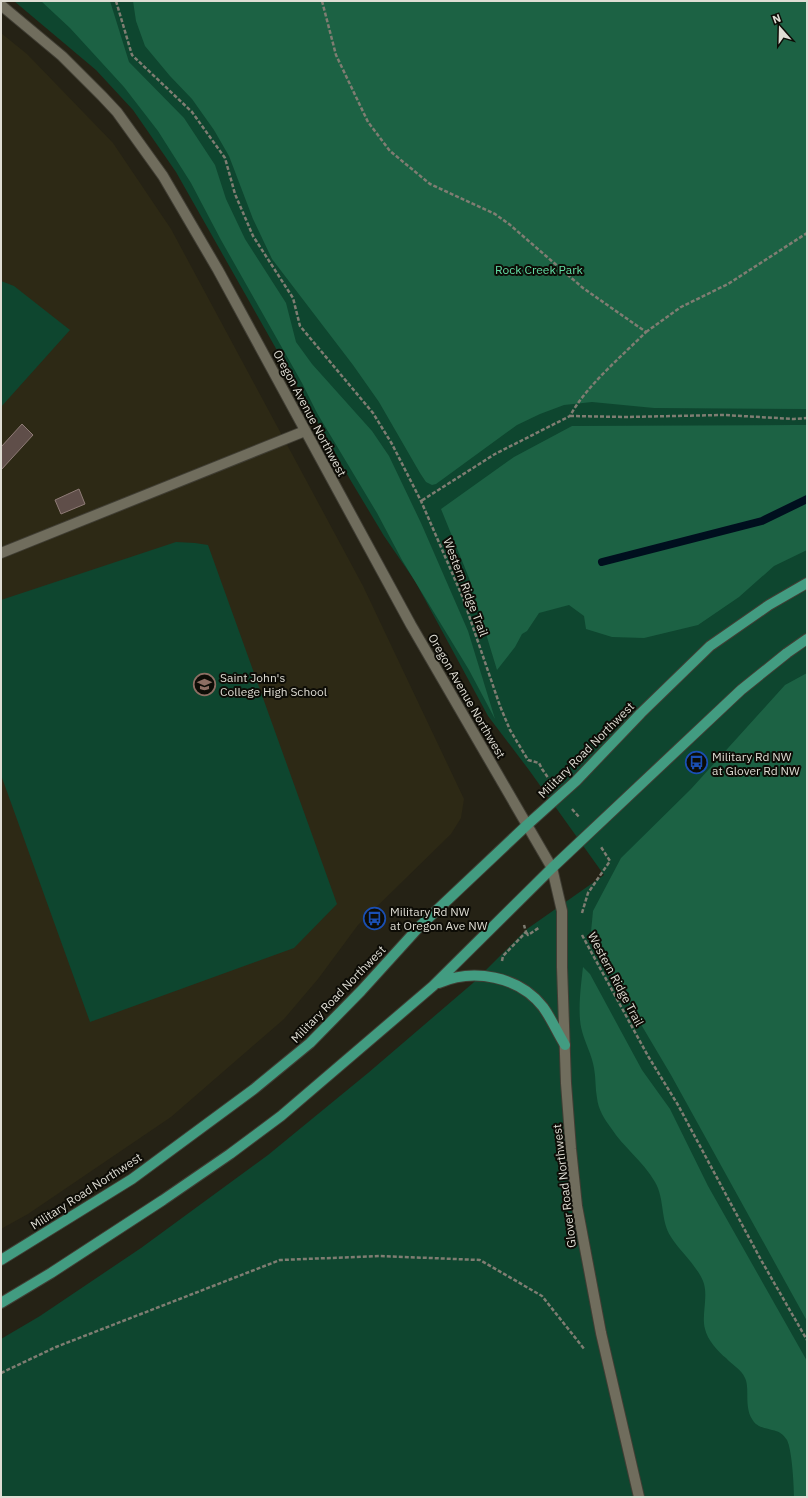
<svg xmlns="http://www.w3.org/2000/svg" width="808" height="1498" font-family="'IBM Plex Sans',sans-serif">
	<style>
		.built { fill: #2d2915 }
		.green { fill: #0e462f }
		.forest { fill: #1c6244 }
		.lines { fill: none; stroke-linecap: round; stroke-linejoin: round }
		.stream { stroke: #000f1e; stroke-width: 8 }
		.building { fill: #5f4e49; stroke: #8e7b76 }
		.lane-casing { stroke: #403e34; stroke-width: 12 }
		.street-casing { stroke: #403e34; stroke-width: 12 }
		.secondary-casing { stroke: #403e34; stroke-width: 12 }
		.primary-casing { stroke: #403e34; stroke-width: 12 }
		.path { stroke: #7f7d72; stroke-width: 2.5; stroke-dasharray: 4 2; stroke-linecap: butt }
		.lane { stroke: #706d5d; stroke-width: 10 }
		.street { stroke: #706d5d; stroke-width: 10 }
		.secondary { stroke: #706d5d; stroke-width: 10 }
		.primary { stroke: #429c81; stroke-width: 10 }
		.labels { text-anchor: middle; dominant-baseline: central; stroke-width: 4; stroke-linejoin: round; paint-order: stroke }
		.park-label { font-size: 12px; fill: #64dea6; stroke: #0d0c06 }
		.street-label { font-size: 12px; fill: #dfddd4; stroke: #0d0c06 }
		.poi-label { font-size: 12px; fill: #dfddd4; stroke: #0d0c06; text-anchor: start }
	</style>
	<rect width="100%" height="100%" fill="#252215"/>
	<!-- built -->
	<path class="built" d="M 1,33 L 27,54 L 113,143 L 171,229 L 363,586 L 464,799 L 461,818 L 451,834 L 358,925 L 318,979 L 284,1019 L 171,1117 L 28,1214 L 1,1229 Z"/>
	<!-- green -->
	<path class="green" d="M 14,1 L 807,1 L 807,1497 L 1,1497 L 1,1339 L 40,1316 L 141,1248 L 268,1155 L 368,1073 L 473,983 L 527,929 L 604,875 L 529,770 L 488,716 L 415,581 L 384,536 L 351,481 L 176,172 L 133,110 L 96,70 Z
		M 1,281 L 14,286 L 70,330 L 1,407 Z
		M 176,542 L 195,543 L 208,545 L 337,904 L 294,948 L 90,1022 L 1,775 L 1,600 Z"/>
	<!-- forest -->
	<path class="forest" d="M 41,1 L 110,1 L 129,62 L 184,118 L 215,165 L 226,199 L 245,239 L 286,303 L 296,342 L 312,364 L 372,431 L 389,456 L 421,523 L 468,631 L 495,719 L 469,670 L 402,560 L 377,513 L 317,413 L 302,383 L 221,240 L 191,183 L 158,131 L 124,87 L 70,28 Z
		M 133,1 L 807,1 L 807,409 L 654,408 L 592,402 L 564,405 L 540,414 L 517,425 L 436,484 L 432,485 L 426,482 L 420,473 L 379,402 L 353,365 L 272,259 L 253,219 L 229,156 L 214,130 L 192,99 L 170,76 L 145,46 L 136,21 Z
		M 794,425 L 807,425 L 807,550 L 774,566 L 739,597 L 698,625 L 644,638 L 612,637 L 586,629 L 584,616 L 569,605 L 539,613 L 527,631 L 522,634 L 515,647 L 497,670 L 469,578 L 441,509 L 514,457 L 572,426 Z
		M 807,673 L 807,1321 L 671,1075 L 597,950 L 591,932 L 593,911 L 621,858 L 691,789 L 785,685 Z
		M 583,967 L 590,974 L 642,1070 L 670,1109 L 708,1186 L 807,1361 L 807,1497 L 794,1497 C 794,1485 792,1450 787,1440 C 783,1434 779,1431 772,1430 C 764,1427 757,1428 752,1419 C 744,1406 750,1388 745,1378 C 741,1369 732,1365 726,1358 C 718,1352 707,1339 705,1329 C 701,1314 709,1296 703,1281 C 697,1266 679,1250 671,1237 C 660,1220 665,1199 655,1182 C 643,1161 624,1148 611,1128 C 605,1120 598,1109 597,1098 C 595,1088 596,1078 594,1068 C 592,1055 585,1043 582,1031 C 577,1014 581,985 583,967 Z"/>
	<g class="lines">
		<!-- stream -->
		<path class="stream" d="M 602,562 L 762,521 L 807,499"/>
	</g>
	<!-- building -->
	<path class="building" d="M 22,424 L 33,435 L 1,470 L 1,447 Z
		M 79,489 L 85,504 L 61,514 L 55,500 Z"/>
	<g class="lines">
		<defs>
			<path id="lane" d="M 1,553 L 305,431"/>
			<path id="street" d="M 552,868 L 562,911 L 562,967 L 566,1083 L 571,1149 L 577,1206 L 601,1333 L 639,1497"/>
			<path id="secondary" d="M 1,5 L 62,56 L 102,96 L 117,112 L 163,176 L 218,270 L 411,625 L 552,868"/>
			<path id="primary" d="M 439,983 C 473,968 519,976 543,1007 C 551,1018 557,1032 565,1045
				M 1,1260 L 132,1179 L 254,1089 L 310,1043 L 361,991 L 420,926 L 527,825 L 576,781 L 641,713 L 710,646 L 769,605 L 807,583
				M 1,1303 L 51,1273 L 163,1200 L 230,1154 L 281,1116 L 433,986 L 552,868 L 741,690 L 787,653 L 807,639"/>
		</defs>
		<!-- lane casing -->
		<use href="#lane" class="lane-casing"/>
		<!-- street casing -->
		<use href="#street" class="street-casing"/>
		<!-- secondary casing -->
		<use href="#secondary" class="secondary-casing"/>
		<!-- primary casing -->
		<use href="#primary" class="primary-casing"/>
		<!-- path -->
		<path class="path" d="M 116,1 L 132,55 L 192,112 L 225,158 L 235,194 L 253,236 L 293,298 L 300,326 L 373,413 L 392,444 L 421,501 L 463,598 L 500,706 L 510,730 L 528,760 L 539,763 L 542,769 L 549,779
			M 322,1 L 336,55 L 368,122 L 390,151 L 430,184 L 495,214 L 509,224 L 583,288 L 646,332 C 622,356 586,386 570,416 L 495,454 L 421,501
			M 646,332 L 681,307 L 728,284 L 807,233
			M 570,416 L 627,417 L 724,415 L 794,419 L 807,418
			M 572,809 L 579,817
			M 582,913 L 588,893 L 610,861 L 601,847
			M 526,932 L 528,935 L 540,927
			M 582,935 L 648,1056 L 678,1105 L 761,1260 L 807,1340
			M 502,961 L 503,956 L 526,932 L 524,925
			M 1,1373 L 56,1347 L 280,1260 L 380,1256 L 480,1260 L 542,1296 L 585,1350"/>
		<!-- lane -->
		<use href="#lane" class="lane"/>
		<!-- street -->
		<use href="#street" class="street"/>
		<!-- secondary -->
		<use href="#secondary" class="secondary"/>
		<!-- primary -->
		<use href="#primary" class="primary"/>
	</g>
	<!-- icons -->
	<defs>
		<symbol id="school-ring" viewBox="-11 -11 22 22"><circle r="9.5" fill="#0d0c06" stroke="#8d6e63" stroke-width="1.5"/><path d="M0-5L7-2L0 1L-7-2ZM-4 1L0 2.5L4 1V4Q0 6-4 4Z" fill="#8d6e63"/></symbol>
		<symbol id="bus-ring" viewBox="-11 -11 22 22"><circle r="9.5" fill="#0d0c06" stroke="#1a4fb4" stroke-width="1.5"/><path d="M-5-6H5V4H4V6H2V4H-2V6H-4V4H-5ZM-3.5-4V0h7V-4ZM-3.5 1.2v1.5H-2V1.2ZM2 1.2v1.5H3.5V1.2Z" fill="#1a4fb4"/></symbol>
	</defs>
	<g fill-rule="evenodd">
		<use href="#school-ring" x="192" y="672" width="25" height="25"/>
		<use href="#bus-ring" x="684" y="750" width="25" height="25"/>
		<use href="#bus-ring" x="362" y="906" width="25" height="25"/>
	</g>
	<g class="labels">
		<!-- park labels -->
		<g class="park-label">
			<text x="539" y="269">Rock Creek Park</text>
		</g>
		<!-- street labels -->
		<g class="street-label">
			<text transform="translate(310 413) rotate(62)">Oregon Avenue Northwest</text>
			<text transform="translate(466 587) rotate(69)">Western Ridge Trail</text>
			<text transform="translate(467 696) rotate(60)">Oregon Avenue Northwest</text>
			<text transform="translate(586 750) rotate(-45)">Military Road Northwest</text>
			<text transform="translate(616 979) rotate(62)">Western Ridge Trail</text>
			<text transform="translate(338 994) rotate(-46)">Military Road Northwest</text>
			<text transform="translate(564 1186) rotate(-97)">Glover Road Northwest</text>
			<text transform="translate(86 1191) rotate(-33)">Military Road Northwest</text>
		</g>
		<!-- poi labels -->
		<g class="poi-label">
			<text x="220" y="677">Saint John's<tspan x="220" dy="14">College High School</tspan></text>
			<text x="712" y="756">Military Rd NW<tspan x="712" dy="14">at Glover Rd NW</tspan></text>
			<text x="390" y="911">Military Rd NW<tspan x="390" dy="14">at Oregon Ave NW</tspan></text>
		</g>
	</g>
	<!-- border -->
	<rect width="808" height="1498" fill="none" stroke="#dfddd4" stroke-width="4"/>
	<!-- north arrow -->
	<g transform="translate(780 28) rotate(340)" stroke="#0d0c06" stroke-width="3" paint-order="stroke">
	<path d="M0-3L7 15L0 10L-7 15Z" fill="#dfddd4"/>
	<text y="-6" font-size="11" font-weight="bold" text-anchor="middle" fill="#dfddd4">N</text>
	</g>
</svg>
